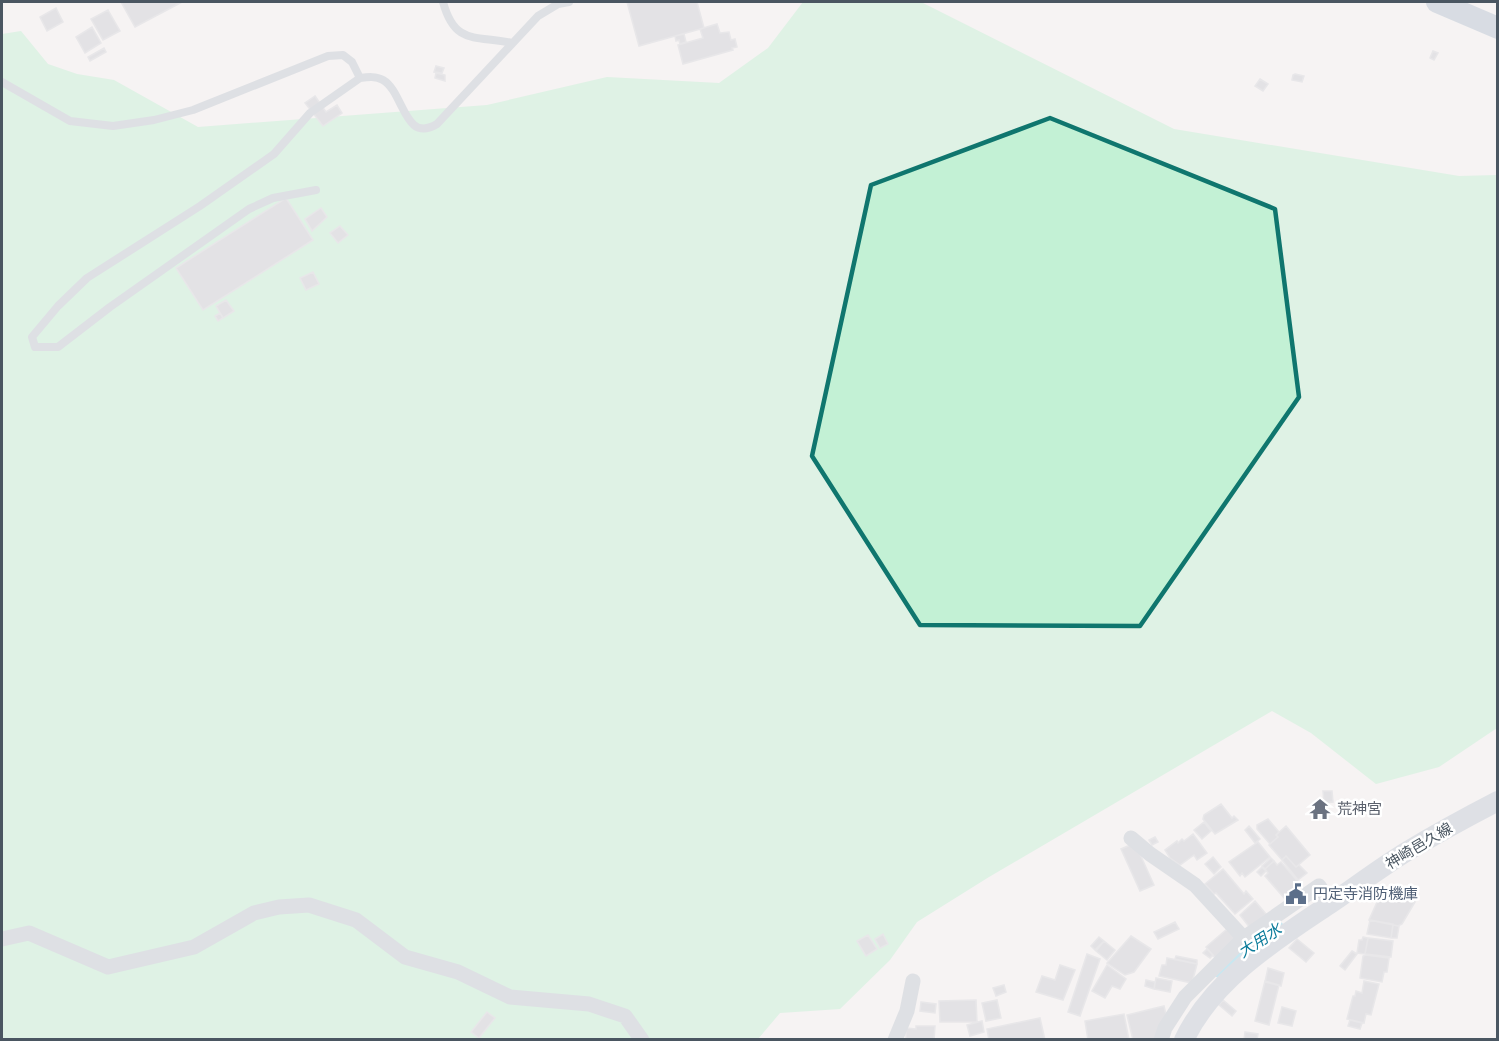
<svg xmlns="http://www.w3.org/2000/svg" width="1499" height="1041" font-family="'Varela Round','Noto Sans JP',sans-serif">
	<style>
		.green { fill: #c3f1d5 }
		.lines { fill: none; stroke-linecap: round; stroke-linejoin: round }
		.canal { stroke: #90daee; stroke-width: 16 }
		.building { fill: #cdcfd5; stroke: #d7d9de; stroke-width: 1.5 }
		.service { stroke: #c1cad2; stroke-width: 8 }
		.minor { stroke: #c1cad2; stroke-width: 15 }
		.secondary { stroke: #c1cbd6; stroke-width: 20 }
		.primary { stroke: #b3c2d1; stroke-width: 22 }
		.marked { fill: none; stroke: #0f766e; stroke-width: 4.5; stroke-linejoin: round }
		.labels { text-anchor: middle; dominant-baseline: central; stroke-width: 5; stroke-linejoin: round; paint-order: stroke }
		.worship-label { font-size: 15px; fill: #5b616d; stroke: #fff; text-anchor: start }
		.street-label { font-size: 15px; fill: #4a5661; stroke: #fff }
		.service-label { font-size: 15px; fill: #4e5e75; stroke: #fff; text-anchor: start }
		.water-label { font-size: 16px; font-style: italic; fill: #0c7c9b; stroke: #fff }
	</style>
	<rect width="100%" height="100%" fill="#f5f3f3"/>
	<!-- green -->
	<path class="green" d="M 803,2 L 921,2 L 1174,129 L 1459,176 L 1497,175 L 1497,728 L 1439,767 L 1376,784 L 1311,733 L 1272,711 L 989,877 L 917,922 L 890,960 L 840,1009 L 780,1013 L 758,1039 L 2,1040 L 2,34 L 21,31 L 48,64 L 77,74 L 114,80 L 198,127 L 487,105 L 607,77 L 719,83 L 768,48 Z"/>
	<g class="lines">
		<!-- canal -->
		<path class="canal" d="M 1220,970 L 1233,958 L 1277,929"/>
	</g>
	<!-- building -->
	<path class="building" d="M 121,2 L 182,2 L 135,27 Z
		M 627,2 L 697,2 L 704,28 L 639,46 Z
		M 56,8 L 63,22 L 47,31 L 40,17 Z
		M 108,10 L 120,31 L 103,40 L 91,19 Z
		M 717,24 L 720,33 L 729,32 L 731,40 L 735,39 L 737,47 L 732,48 L 733,50 L 683,64 L 678,45 L 703,38 L 700,29 Z
		M 92,27 L 101,43 L 85,53 L 76,37 Z
		M 684,34 L 686,42 L 680,44 L 679,40 L 676,41 L 675,36 Z
		M 104,48 L 106,52 L 90,61 L 88,57 Z
		M 1433,51 L 1438,53 L 1434,60 L 1430,58 Z
		M 436,66 L 444,68 L 442,73 L 434,72 Z
		M 436,73 L 445,75 L 445,81 L 435,78 Z
		M 1295,74 L 1304,76 L 1302,82 L 1292,80 L 1293,75 Z
		M 1260,79 L 1268,84 L 1263,91 L 1255,86 Z
		M 315,96 L 326,112 L 337,105 L 342,113 L 323,126 L 305,103 Z
		M 286,198 L 313,240 L 203,310 L 176,268 Z
		M 321,208 L 327,217 L 312,231 L 305,219 Z
		M 340,226 L 348,235 L 338,243 L 330,233 Z
		M 313,272 L 319,284 L 306,290 L 300,278 Z
		M 226,300 L 234,311 L 223,318 L 216,306 Z
		M 220,313 L 223,318 L 218,321 L 215,316 Z
		M 1323,791 L 1332,791 L 1333,802 L 1324,803 Z
		M 1221,804 L 1232,818 L 1234,816 L 1238,820 L 1215,834 L 1203,819 L 1204,815 Z
		M 1268,819 L 1279,832 L 1276,835 L 1278,837 L 1270,844 L 1257,829 L 1257,825 Z
		M 1204,822 L 1211,831 L 1202,839 L 1194,830 Z
		M 1249,826 L 1260,839 L 1255,843 L 1245,830 Z
		M 1286,826 L 1310,855 L 1296,867 L 1286,856 L 1282,860 L 1269,845 L 1278,837 L 1276,835 Z
		M 1193,834 L 1207,853 L 1197,860 L 1194,855 L 1180,865 L 1170,858 L 1165,850 L 1177,841 L 1178,843 L 1182,839 L 1184,841 Z
		M 1155,837 L 1158,842 L 1152,845 L 1149,840 Z
		M 1258,842 L 1270,857 L 1245,877 L 1242,873 L 1240,876 L 1229,862 Z
		M 1135,843 L 1154,885 L 1140,891 L 1121,849 Z
		M 1286,856 L 1296,867 L 1299,865 L 1307,873 L 1298,880 L 1282,860 Z
		M 1213,857 L 1221,867 L 1214,874 L 1205,864 Z
		M 1271,858 L 1274,861 L 1265,869 L 1262,866 Z
		M 1274,861 L 1277,865 L 1281,862 L 1301,885 L 1285,899 L 1265,876 L 1268,873 L 1265,869 Z
		M 1262,867 L 1266,871 L 1261,876 L 1257,872 Z
		M 1223,869 L 1244,894 L 1246,891 L 1253,899 L 1235,914 L 1216,893 L 1214,894 L 1205,884 Z
		M 1382,891 L 1396,898 L 1403,899 L 1405,897 L 1415,902 L 1402,924 L 1398,926 L 1369,920 Z
		M 1255,901 L 1266,914 L 1250,928 L 1240,915 Z
		M 1370,920 L 1393,924 L 1391,938 L 1367,934 Z
		M 1175,922 L 1179,929 L 1158,939 L 1154,932 Z
		M 1393,925 L 1399,926 L 1397,938 L 1391,938 Z
		M 1227,929 L 1237,940 L 1216,959 L 1206,947 Z
		M 883,934 L 888,944 L 880,948 L 875,939 Z
		M 868,935 L 877,949 L 866,956 L 857,941 Z
		M 1131,936 L 1151,949 L 1134,972 L 1125,975 L 1107,963 Z
		M 1099,937 L 1104,941 L 1095,950 L 1091,946 Z
		M 1363,937 L 1368,938 L 1365,954 L 1357,953 L 1359,940 L 1362,940 Z
		M 1368,938 L 1393,941 L 1391,957 L 1365,954 Z
		M 1297,939 L 1314,953 L 1306,962 L 1289,948 Z
		M 1104,941 L 1115,950 L 1107,960 L 1096,951 Z
		M 1207,949 L 1213,955 L 1210,958 L 1203,953 Z
		M 1352,951 L 1357,954 L 1345,970 L 1340,966 Z
		M 1087,954 L 1100,959 L 1080,1016 L 1068,1012 Z
		M 1366,955 L 1389,958 L 1387,972 L 1384,972 L 1382,982 L 1360,978 L 1363,956 Z
		M 1176,956 L 1197,960 L 1197,964 L 1175,959 Z
		M 1167,958 L 1197,964 L 1192,983 L 1159,976 L 1162,965 L 1166,965 Z
		M 1060,965 L 1075,970 L 1063,1000 L 1036,992 L 1042,976 L 1055,980 Z
		M 1107,965 L 1126,979 L 1120,989 L 1112,986 L 1105,998 L 1092,991 Z
		M 1268,968 L 1284,973 L 1281,986 L 1265,982 Z
		M 1156,978 L 1172,981 L 1170,992 L 1154,989 Z
		M 1146,980 L 1155,982 L 1154,989 L 1145,986 Z
		M 1265,981 L 1279,985 L 1269,1025 L 1255,1021 Z
		M 1364,981 L 1379,984 L 1371,1015 L 1366,1014 L 1364,1023 L 1347,1019 L 1353,996 L 1355,996 L 1356,991 L 1362,993 Z
		M 1004,985 L 1006,992 L 996,996 L 993,988 Z
		M 976,1000 L 977,1022 L 940,1022 L 939,1001 Z
		M 997,1000 L 1001,1018 L 986,1021 L 982,1003 Z
		M 1223,1000 L 1236,1011 L 1232,1016 L 1219,1005 Z
		M 921,1002 L 936,1004 L 935,1013 L 920,1011 Z
		M 1164,1006 L 1168,1023 L 1161,1040 L 1133,1040 L 1127,1015 Z
		M 1282,1007 L 1296,1011 L 1292,1026 L 1278,1023 Z
		M 487,1012 L 495,1018 L 479,1038 L 471,1032 Z
		M 1124,1014 L 1129,1040 L 1088,1040 L 1085,1021 Z
		M 1040,1018 L 1045,1040 L 989,1040 L 987,1029 Z
		M 1350,1020 L 1362,1023 L 1360,1029 L 1348,1026 Z
		M 982,1021 L 984,1032 L 970,1036 L 967,1025 Z
		M 916,1026 L 935,1026 L 934,1040 L 906,1040 L 906,1028 L 916,1029 Z
		M 1245,1032 L 1258,1034 L 1257,1040 L 1244,1040 Z"/>
	<g class="lines">
		<!-- service -->
		<path class="service" d="M 443,2 C 455,46 476,35 512,43
			M 360,78 C 368,77 376,76 383,80 C 404,92 404,144 437,124 L 538,16 L 558,4 L 569,2
			M 2,82 L 70,121 L 113,126 L 154,120 L 193,110 L 328,56 L 343,55 L 352,62 L 360,78 L 310,113 L 274,154 L 200,206 L 87,278 L 58,306 L 32,337 L 35,347 L 58,347 L 110,307 L 249,209 L 273,198 L 316,190"/>
		<!-- minor -->
		<path class="minor" d="M 1131,838 L 1150,854 L 1195,885 L 1251,946
			M 2,939 L 29,933 L 108,967 L 194,947 L 254,913 L 279,907 L 309,905 L 356,920 L 405,957 L 458,972 L 510,997 L 589,1004 L 625,1016 L 642,1040
			M 895,1040 L 907,1011 L 913,981
			M 1161,1040 L 1165,1028 L 1185,997 L 1244,938 L 1319,886 L 1331,903"/>
		<!-- secondary -->
		<path class="secondary" d="M 1184,1040 C 1213,979 1276,940 1330,904 C 1355,887 1380,868 1406,852 C 1436,834 1467,817 1498,801"/>
		<!-- primary -->
		<path class="primary" d="M 1437,2 L 1498,28"/>
	</g>
	<!-- marked area -->
	<path d="M0 0H1499V1041H0ZM 1050,118 L 1275,209 L 1299,397 L 1140,626 L 920,625 L 812,456 L 871,185 Z" fill="#f5f3f3" fill-opacity=".55" fill-rule="evenodd"/>
	<path class="marked" d="M 1050,118 L 1275,209 L 1299,397 L 1140,626 L 920,625 L 812,456 L 871,185 Z"/>
	<!-- icons -->
	<defs>
		<symbol id="temple-bare" viewBox="-9 -9 18 18"><path d="M0-6L5-2H3V0L6.5 2.5H4V6H1.5V3h-3V6H-4V2.5H-6.5L-3 0V-2H-5Z" fill="#6b7280" stroke="#fff" stroke-width="2.5" paint-order="stroke"/></symbol>
		<symbol id="civic-bare" viewBox="-9 -9 18 18"><path d="M-.6-6.5H3V-4.5H.6V-3L4-1V1h2V6H-6V1h2V-1L-.6-3ZM-1.2 2.5V6h2.4V2.5Z" fill="#5c6f8a" stroke="#fff" stroke-width="2.5" paint-order="stroke"/></symbol>
	</defs>
	<g fill-rule="evenodd">
		<use href="#temple-bare" x="1305" y="794" width="30" height="30"/>
		<use href="#civic-bare" x="1281" y="879" width="30" height="30"/>
	</g>
	<g class="labels">
		<!-- worship labels -->
		<g class="worship-label">
			<text x="1337" y="809">荒神宮</text>
		</g>
		<!-- street labels -->
		<g class="street-label">
			<text transform="translate(1419 846) rotate(-31)">神崎邑久線</text>
		</g>
		<!-- service labels -->
		<g class="service-label">
			<text x="1313" y="894">円定寺消防機庫</text>
		</g>
		<!-- water labels -->
		<g class="water-label">
			<text transform="translate(1260 941) rotate(-33)">大用水</text>
		</g>
	</g>
	<!-- border -->
	<rect width="1499" height="1041" fill="none" stroke="#4a5661" stroke-width="6"/>
</svg>
